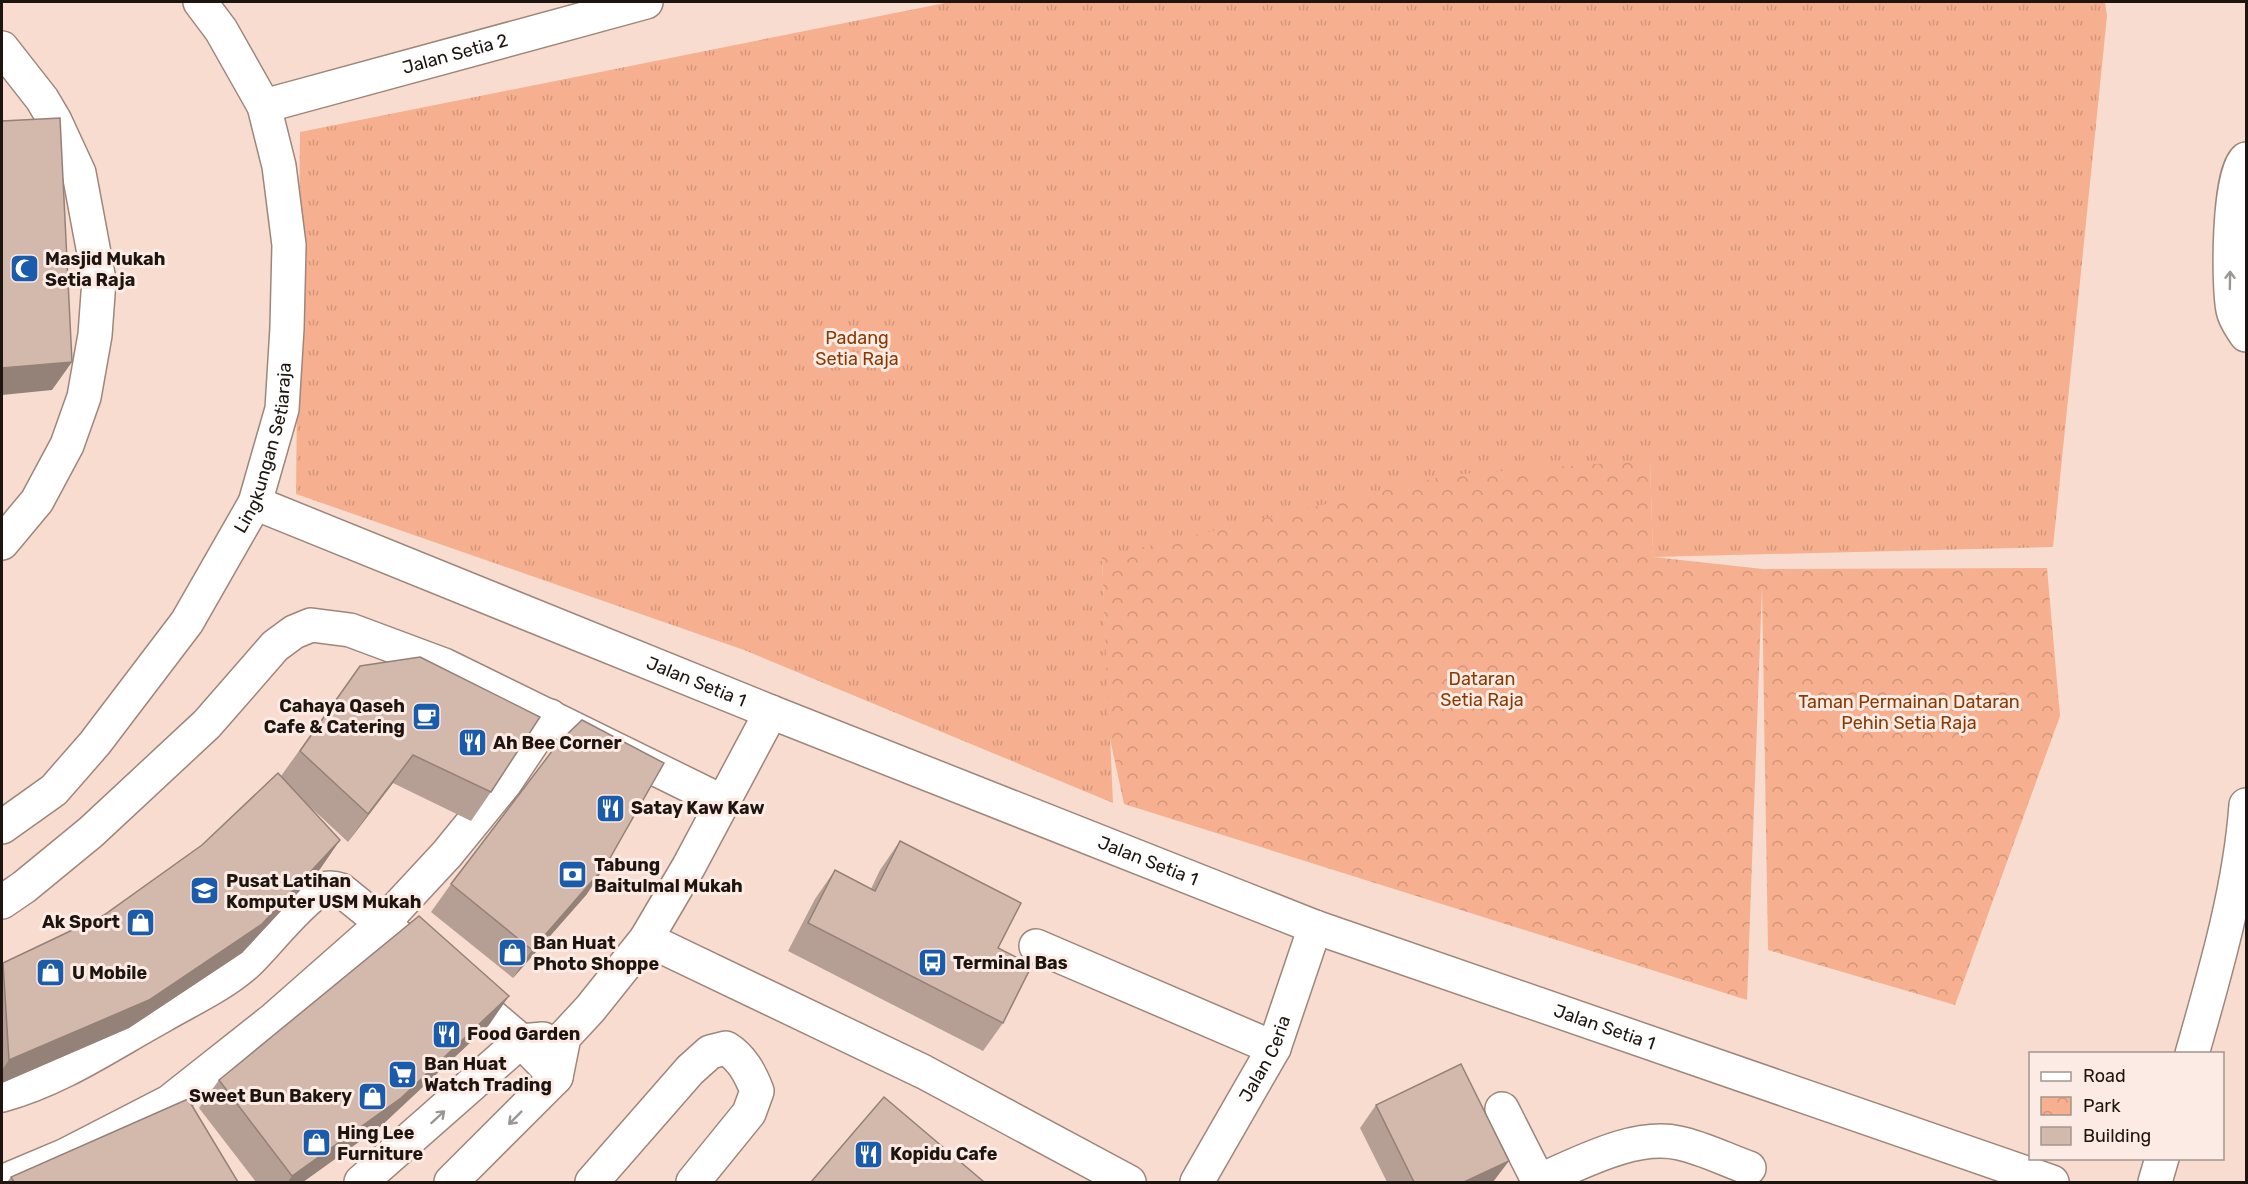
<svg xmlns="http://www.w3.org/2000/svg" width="2248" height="1184" font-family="Rubik,sans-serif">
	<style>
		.grass { fill: url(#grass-tufts) }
		.park { fill: url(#park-crowns) }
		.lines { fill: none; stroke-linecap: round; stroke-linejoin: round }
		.minor-casing { stroke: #9e867a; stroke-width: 36 }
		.minor { stroke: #fff; stroke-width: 33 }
		.wall { fill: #b59e94 }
		.shaded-wall { fill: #948178 }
		.building { fill: #d3b8ac; stroke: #948178; stroke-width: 1.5 }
		.oneway { stroke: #9a9693 }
		.labels { text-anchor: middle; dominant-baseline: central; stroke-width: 6; stroke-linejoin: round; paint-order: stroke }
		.street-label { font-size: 18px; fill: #1e1510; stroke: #fcebe4 }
		.poi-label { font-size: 18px; font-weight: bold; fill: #1e1510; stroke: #fcebe4; text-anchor: start }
		.park-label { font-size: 18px; fill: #893902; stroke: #fcebe4 }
	</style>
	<defs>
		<pattern id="grass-tufts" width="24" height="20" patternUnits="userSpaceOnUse" patternTransform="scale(1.5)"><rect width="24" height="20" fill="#f6b08f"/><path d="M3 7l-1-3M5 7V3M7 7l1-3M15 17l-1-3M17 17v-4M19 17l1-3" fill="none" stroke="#d2967a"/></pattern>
		<pattern id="park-crowns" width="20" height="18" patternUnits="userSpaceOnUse" patternTransform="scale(1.5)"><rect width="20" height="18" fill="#f6b08f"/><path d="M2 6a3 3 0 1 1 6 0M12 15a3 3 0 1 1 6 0" fill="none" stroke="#d2967a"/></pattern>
	</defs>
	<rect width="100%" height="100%" fill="#f7dccf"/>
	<!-- grass -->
	<path class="grass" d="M 950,2 L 2105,2 L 2107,16 L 2053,547 L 1653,557 L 1650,460 L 1102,557 L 1113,803 L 744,650 L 296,494 L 300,132 Z"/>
	<!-- park -->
	<path class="park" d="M 1650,460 L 1653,557 L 1763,569 L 2047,568 L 2060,716 L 1955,1005 L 1768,950 L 1762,587 L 1747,1000 L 1124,804 L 1109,734 L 1102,557 L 1449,475 Z"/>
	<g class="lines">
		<defs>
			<g id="minor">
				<path d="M 2,48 L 42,99 L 55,121 L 79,173 L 99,280 L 95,335 L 84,397 L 67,445 L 37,501 L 2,543"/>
				<path id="s1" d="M 264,106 L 646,2"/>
				<path d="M 2246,159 C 2228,173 2228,286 2233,310 C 2235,320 2241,327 2246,335"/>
				<path id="s2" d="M 255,503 L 771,712 L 1315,927 L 2052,1182"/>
				<path id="s3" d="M 2,827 L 54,790 L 95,743 L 187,622 L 255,503 L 282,409 L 287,328 L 289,245 L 279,166 L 264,106 L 221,30 L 200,2"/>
				<path d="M 2,902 L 24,887 L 91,832 L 207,724 L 275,646 L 294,632 L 311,625 L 350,630 L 444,665 L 723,802"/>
				<path d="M 646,939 L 924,1072 L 1129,1182"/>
				<path d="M 1036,946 L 1274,1048"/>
				<path d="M 461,990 L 521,1041 L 556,1077"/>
				<path d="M 2192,1054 C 2215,973 2240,889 2246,805"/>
				<path d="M 2,1095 C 59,1080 111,1044 162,1016 C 191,999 223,985 248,962 C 266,945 303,897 323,889 C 330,887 335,888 341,890 L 399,937"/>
				<path d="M 1502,1109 L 1539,1182"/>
				<path d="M 1538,1181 C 1579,1164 1634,1133 1679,1143 C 1703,1148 1726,1160 1749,1168"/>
				<path d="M 2,1182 L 66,1155 L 169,1102 L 274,1019 L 383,923 L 447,854 L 505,783 L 550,716"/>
				<path d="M 361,1182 L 521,1041 L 543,1039"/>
				<path d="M 451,1182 L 556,1077 L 564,1037 L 590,1009 L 646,939 L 689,866 L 771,712"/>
				<path d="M 592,1182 L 690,1070 L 710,1052 L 726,1048 C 742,1058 750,1073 757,1091 L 749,1113 L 693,1182"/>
				<path id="s4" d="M 1197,1182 L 1274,1048 L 1315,927"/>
				<path d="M 2155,1182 L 2162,1158"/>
			</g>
		</defs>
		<!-- minor casing -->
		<use href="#minor" class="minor-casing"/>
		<!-- minor -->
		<use href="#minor" class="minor"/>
	</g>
	<!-- wall -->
	<path class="wall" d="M 360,666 L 491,792 L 471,821 L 393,783 L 348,842 L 305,802 L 340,840 L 320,869 L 242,953 L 129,1028 L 2,1083 L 2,965 L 3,963 L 104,915 L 202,845 L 281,776 Z
		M 900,841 L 998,948 L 1003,1023 L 983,1051 L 788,951 L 815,899 L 835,870 L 871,889 L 880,870 Z
		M 451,884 L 587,894 L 513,978 L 431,912 Z
		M 489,1025 L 381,1126 L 303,1182 L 256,1182 L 199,1108 L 219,1080 Z
		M 1376,1105 L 1493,1182 L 1387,1182 L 1360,1128 Z
		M 11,1177 L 238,1182 L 7,1182 Z"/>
	<!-- shaded-wall -->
	<path class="shaded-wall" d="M 72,362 L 52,390 L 2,395 L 2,368 Z
		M 413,755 L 393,783 L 348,842 L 368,814 Z
		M 340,840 L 320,869 L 242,953 L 129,1028 L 2,1083 L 2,1070 L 9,1060 Z
		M 606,865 L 587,894 L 513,978 L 532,950 Z
		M 509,996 L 489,1025 L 381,1126 L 303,1182 L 288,1182 L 292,1176 Z
		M 1509,1161 L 1493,1182 L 1464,1182 Z"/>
	<!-- building -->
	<path class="building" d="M 60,118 L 72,362 L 2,368 L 2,121 Z
		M 420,657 L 540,717 L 491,792 L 413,755 L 368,814 L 300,751 L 360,666 Z
		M 582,720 L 664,763 L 606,865 L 532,950 L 451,884 L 559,742 Z
		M 278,773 L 340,840 L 262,924 L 149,1000 L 9,1060 L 3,963 L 104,915 L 202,845 Z
		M 900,841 L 1021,903 L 998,948 L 1032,965 L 1003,1023 L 808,923 L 835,870 L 875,891 Z
		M 419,916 L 509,996 L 401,1098 L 292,1176 L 219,1080 Z
		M 1461,1064 L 1509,1161 L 1464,1182 L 1414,1182 L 1376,1105 Z
		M 884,1097 L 984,1182 L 811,1182 Z
		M 188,1099 L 238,1182 L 14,1182 L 11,1177 Z"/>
	<!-- one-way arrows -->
	<defs><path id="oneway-shaft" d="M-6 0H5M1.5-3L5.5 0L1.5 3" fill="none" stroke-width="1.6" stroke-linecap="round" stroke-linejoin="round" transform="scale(1.5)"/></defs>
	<g class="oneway">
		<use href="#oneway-shaft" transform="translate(2230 280) rotate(-89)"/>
		<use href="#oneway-shaft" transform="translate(438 1117) rotate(-42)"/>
		<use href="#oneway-shaft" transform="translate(515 1118) rotate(135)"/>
	</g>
	<!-- icons -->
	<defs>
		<symbol id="mosque-square" viewBox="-11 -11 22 22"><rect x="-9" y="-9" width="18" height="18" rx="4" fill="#1a5bab" stroke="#fcebe4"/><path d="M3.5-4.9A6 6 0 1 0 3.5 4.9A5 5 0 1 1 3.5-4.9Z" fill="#fff"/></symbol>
		<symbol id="cafe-square" viewBox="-11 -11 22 22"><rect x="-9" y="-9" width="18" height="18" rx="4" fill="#1a5bab" stroke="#fcebe4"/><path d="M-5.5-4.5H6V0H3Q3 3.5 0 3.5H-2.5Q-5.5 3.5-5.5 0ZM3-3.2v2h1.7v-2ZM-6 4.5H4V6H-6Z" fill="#fff"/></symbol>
		<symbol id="restaurant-square" viewBox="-11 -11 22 22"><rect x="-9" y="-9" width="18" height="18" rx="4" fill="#1a5bab" stroke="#fcebe4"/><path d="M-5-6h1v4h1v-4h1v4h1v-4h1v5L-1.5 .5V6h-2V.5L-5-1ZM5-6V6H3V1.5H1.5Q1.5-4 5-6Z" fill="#fff"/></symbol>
		<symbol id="bank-square" viewBox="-11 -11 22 22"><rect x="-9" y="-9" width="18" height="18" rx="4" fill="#1a5bab" stroke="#fcebe4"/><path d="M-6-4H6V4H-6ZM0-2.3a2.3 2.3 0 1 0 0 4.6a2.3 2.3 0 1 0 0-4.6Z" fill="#fff"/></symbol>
		<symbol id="school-square" viewBox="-11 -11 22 22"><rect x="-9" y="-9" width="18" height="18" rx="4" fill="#1a5bab" stroke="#fcebe4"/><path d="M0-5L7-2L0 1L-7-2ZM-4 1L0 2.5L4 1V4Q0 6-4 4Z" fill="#fff"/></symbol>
		<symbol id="shop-square" viewBox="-11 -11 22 22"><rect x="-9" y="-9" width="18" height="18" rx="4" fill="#1a5bab" stroke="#fcebe4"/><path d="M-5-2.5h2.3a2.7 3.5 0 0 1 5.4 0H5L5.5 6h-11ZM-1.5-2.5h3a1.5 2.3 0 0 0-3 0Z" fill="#fff"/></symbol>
		<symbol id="bus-square" viewBox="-11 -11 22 22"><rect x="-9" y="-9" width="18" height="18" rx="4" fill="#1a5bab" stroke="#fcebe4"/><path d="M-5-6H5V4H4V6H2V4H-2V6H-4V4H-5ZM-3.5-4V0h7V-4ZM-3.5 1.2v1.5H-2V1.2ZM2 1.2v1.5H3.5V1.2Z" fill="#fff"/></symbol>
		<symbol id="supermarket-square" viewBox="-11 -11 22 22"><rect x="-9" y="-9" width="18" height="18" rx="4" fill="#1a5bab" stroke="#fcebe4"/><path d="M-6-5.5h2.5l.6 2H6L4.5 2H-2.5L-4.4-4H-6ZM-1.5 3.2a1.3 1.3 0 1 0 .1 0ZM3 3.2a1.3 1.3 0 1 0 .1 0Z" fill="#fff"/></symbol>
	</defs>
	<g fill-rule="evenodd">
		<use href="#mosque-square" x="8" y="252" width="33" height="33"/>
		<use href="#cafe-square" x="410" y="700" width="33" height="33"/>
		<use href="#restaurant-square" x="456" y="726" width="33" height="33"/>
		<use href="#restaurant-square" x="594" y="792" width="33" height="33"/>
		<use href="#bank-square" x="556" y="858" width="33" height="33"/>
		<use href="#school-square" x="188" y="874" width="33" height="33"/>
		<use href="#shop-square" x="124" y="906" width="33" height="33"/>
		<use href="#shop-square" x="496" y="936" width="33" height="33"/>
		<use href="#bus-square" x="916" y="946" width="33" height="33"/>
		<use href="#shop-square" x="34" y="956" width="33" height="33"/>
		<use href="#restaurant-square" x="430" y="1018" width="33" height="33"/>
		<use href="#supermarket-square" x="386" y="1058" width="33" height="33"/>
		<use href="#shop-square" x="356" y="1080" width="33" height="33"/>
		<use href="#shop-square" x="300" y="1126" width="33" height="33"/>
		<use href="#restaurant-square" x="852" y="1138" width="33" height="33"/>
	</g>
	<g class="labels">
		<!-- street labels -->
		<g class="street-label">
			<text stroke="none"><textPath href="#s1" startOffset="198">Jalan Setia 2</textPath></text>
			<text stroke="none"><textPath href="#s3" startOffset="471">Lingkungan Setiaraja</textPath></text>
			<text stroke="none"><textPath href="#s2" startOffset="476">Jalan Setia 1</textPath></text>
			<text stroke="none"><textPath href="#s2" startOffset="962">Jalan Setia 1</textPath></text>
			<text stroke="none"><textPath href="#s2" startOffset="1448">Jalan Setia 1</textPath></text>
			<text stroke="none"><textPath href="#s4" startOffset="141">Jalan Ceria</textPath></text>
		</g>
		<!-- poi labels -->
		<g class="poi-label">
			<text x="45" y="259">Masjid Mukah<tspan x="45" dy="21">Setia Raja</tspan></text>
			<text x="405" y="706" text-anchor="end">Cahaya Qaseh<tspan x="405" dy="21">Cafe &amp; Catering</tspan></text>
			<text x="493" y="743">Ah Bee Corner</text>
			<text x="631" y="808">Satay Kaw Kaw</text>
			<text x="594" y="865">Tabung<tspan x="594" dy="21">Baitulmal Mukah</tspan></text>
			<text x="226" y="881">Pusat Latihan<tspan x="226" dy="21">Komputer USM Mukah</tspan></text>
			<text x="120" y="922" text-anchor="end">Ak Sport</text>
			<text x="533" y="943">Ban Huat<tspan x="533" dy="21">Photo Shoppe</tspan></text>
			<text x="953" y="963">Terminal Bas</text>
			<text x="72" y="973">U Mobile</text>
			<text x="467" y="1034">Food Garden</text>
			<text x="424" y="1064">Ban Huat<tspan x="424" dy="21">Watch Trading</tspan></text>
			<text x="352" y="1096" text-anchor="end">Sweet Bun Bakery</text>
			<text x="337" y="1133">Hing Lee<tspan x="337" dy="21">Furniture</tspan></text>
			<text x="890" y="1154">Kopidu Cafe</text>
		</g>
		<!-- park labels -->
		<g class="park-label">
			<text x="857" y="338">Padang<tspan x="857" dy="21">Setia Raja</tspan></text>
			<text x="1482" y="679">Dataran<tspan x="1482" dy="21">Setia Raja</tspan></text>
			<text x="1909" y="702">Taman Permainan Dataran<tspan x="1909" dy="21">Pehin Setia Raja</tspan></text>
		</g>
	</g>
	<!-- border -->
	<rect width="2248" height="1184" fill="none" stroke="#1e1510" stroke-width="6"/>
	<!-- legend -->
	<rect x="2029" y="1052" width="195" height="108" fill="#fcebe4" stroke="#a3958f" stroke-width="1.5"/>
	<rect x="2041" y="1072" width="30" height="9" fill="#ffffff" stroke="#a3958f" stroke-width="1.5"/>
	<text x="2083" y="1082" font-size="18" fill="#1e1510">Road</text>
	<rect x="2041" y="1097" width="30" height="18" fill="url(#park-crowns)" stroke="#a3958f" stroke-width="1.5"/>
	<text x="2083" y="1112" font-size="18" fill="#1e1510">Park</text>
	<rect x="2041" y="1127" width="30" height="18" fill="#d3b8ac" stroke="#a3958f" stroke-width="1.5"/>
	<text x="2083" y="1142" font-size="18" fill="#1e1510">Building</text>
</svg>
